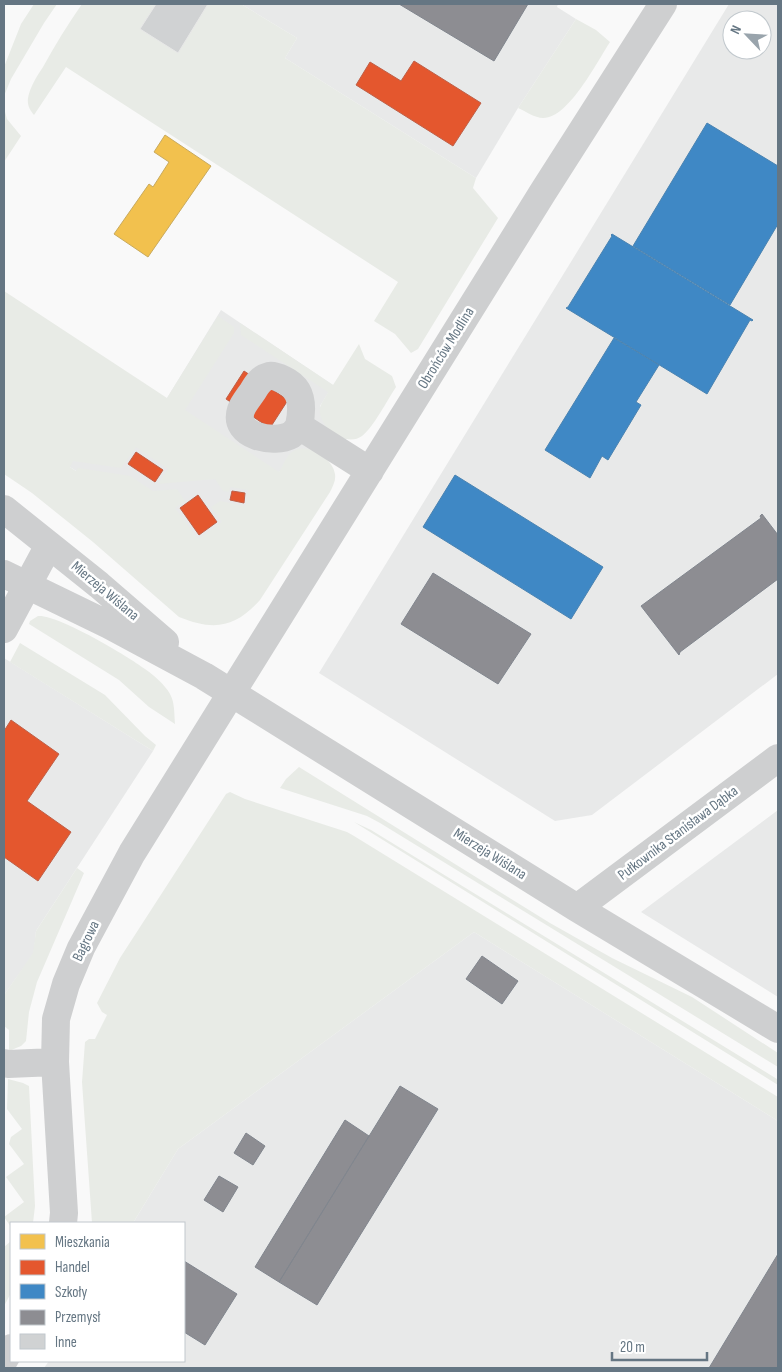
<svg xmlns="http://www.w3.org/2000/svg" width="782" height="1372" font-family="'Sofia Sans Condensed',sans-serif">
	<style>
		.built { fill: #e8e9e9; fill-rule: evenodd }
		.green { fill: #e8ebe6; fill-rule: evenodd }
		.homes { fill: #f2c14e; stroke: #c8aa5e }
		.shops { fill: #e4572e; stroke: #be6048 }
		.schools { fill: #3f88c5; stroke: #4a83b1 }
		.industry { fill: #8d8d92; stroke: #81868e }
		.building { fill: #d0d2d3; stroke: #e8e8e8 }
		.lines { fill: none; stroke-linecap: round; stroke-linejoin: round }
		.minor { stroke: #cecfd0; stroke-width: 28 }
		.labels { text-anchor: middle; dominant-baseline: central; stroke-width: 5; stroke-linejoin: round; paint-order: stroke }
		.street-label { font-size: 15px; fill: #657683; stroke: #fff }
	</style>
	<rect width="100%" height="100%" fill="#f9f9f9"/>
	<!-- built -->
	<path class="built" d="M 241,4 L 558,4 L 557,7 L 576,19 L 518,108 L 476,178 L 285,58 L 297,38 Z
		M 729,4 L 778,4 L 778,674 L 592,815 L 555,821 L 319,673 ZM 732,20 L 762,20 L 762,50 L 732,50 Z
		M 221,310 L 333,385 L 320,406 L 329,430 L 314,451 L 279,472 L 218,563 L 53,456 L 167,398 Z
		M 4,658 L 153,751 L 36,931 L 34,953 L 4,995 Z
		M 778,810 L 778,997 L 641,912 Z
		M 474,932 L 778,1121 L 778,1368 L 44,1368 L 49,1361 L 184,1361 L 184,1223 L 133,1223 L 178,1149 Z"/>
	<!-- green -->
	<path class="green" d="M 34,4 L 57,4 L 44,23 L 11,79 L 4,96 L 4,67 L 21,24 Z
		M 82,4 L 241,4 L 297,38 L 285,58 L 476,178 L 473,188 L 498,218 L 418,349 L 411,353 L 395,334 L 374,321 L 398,282 L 66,67 L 34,115 C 30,110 27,105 28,98 C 30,87 37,76 43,67 C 55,45 68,24 82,4 Z
		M 576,19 L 596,30 L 610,42 C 597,62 568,119 543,118 C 535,118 525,111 518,108 Z
		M 4,108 L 7,119 L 21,136 L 4,162 Z
		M 4,291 L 167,398 L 218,316 L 234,327 L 234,333 L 185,410 L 279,472 C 283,466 286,456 292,452 C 306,441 333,458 335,474 C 336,480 333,486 330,492 L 260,600 C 235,628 214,631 179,617 L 93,542 L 32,493 L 4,474 ZM 136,447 L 168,469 L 158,484 L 215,479 L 223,491 L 229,492 L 230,487 L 248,490 L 245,506 L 220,501 L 211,507 L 222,522 L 198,539 L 175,508 L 185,501 L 177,489 L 153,491 L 130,476 L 78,468 L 76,471 L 70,467 L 73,461 L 121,468 Z
		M 240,323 L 333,385 L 359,344 L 365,359 L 392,376 L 396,387 C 388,399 373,428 362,436 C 347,447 322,430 320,413 C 318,406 325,399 328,392 L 241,335 Z
		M 38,616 C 57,614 128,656 145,669 C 154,675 165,685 170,694 C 175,703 174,714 175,724 L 149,707 L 119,680 L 29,624 L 30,621 Z
		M 20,643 L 105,695 L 145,736 L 156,745 L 153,751 L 10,662 Z
		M 299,767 L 550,923 L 612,958 L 692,997 L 778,1053 L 778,1067 L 380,823 L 367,816 L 280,788 L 286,779 Z
		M 230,792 L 245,799 L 347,832 L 354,836 L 778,1097 L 778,1121 L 474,932 L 178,1149 L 133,1223 L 92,1223 L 82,1082 L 85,1042 L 89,1039 L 95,1039 L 107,1015 L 102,1012 L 97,1003 L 120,958 L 226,794 Z
		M 354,822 L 371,830 L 777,1079 L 778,1085 Z
		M 77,868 L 84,873 L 37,982 L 29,1012 L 26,1041 L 21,1046 L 9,1051 L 9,1030 L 4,1026 L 4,995 L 33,953 L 36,931 Z
		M 8,1079 L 23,1083 L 29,1086 L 35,1206 L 33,1223 L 11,1223 L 11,1227 L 4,1217 L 24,1202 L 6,1177 L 24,1164 L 9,1144 L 11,1137 L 22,1129 L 7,1109 Z
		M 11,1241 L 11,1293 L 4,1306 L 4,1247 Z"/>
	<!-- homes -->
	<path class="homes" d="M 165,135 L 211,166 L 148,257 L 114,234 L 149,184 L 153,187 L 169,162 L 154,152 Z"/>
	<!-- shops -->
	<path class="shops" d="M 414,61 L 481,103 L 453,146 L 356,85 L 370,62 L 401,81 Z
		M 244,371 L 288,400 L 270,428 L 226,399 Z
		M 136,452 L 163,470 L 155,482 L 128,464 Z
		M 232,491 L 245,493 L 244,503 L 230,500 Z
		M 198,495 L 217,522 L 199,535 L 180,508 Z
		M 11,720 L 59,754 L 27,801 L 71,832 L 38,881 L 4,857 L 4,731 Z"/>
	<!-- schools -->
	<path class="schools" d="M 707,123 L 778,166 L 778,224 L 730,305 L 633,246 Z
		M 612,234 L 753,320 L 752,321 L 750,320 L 707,394 L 566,308 L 568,307 L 612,236 L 611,235 Z
		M 614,338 L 659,365 L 636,402 L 641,405 L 608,460 L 602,456 L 590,478 L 545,450 Z
		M 455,475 L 603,567 L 571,619 L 423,527 Z"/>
	<!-- industry -->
	<path class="industry" d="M 399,4 L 528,4 L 494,61 Z
		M 762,514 L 778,535 L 778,579 L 680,652 L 679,655 L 641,606 L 761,518 L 760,516 Z
		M 433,573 L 531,634 L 498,684 L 401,624 Z
		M 482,956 L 518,981 L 502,1004 L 466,979 Z
		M 400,1086 L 438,1109 L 317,1305 L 279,1282 Z
		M 345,1120 L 369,1136 L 279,1282 L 255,1267 Z
		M 246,1133 L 265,1146 L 253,1165 L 234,1153 Z
		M 219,1176 L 238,1187 L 223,1212 L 204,1200 Z
		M 778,1254 L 778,1368 L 709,1368 Z
		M 184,1261 L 237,1294 L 205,1345 L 184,1332 Z"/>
	<!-- building -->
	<path class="building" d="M 156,4 L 208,4 L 178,53 L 140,29 Z"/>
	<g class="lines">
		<!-- minor -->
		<path class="minor" d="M 299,426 C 303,408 303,389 284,380 C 280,378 274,375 269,376 C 261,378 257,384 253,391 C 249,397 243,404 241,410 C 232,437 275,444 291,435 C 294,433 297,429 299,426 L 370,471
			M 4,509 L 99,585 L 165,642
			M 4,574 L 109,625 L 204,676 L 577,908 L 778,1029
			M 4,629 L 49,545
			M 577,908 L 778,758
			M 4,1063 L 8,1064 L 55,1062
			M 63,1223 L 64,1213 L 55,1062 L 56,1019 L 66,984 L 81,948 L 132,853 L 543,192 L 663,4
			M 4,1360 L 11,1348"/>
	</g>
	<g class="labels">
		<!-- street labels -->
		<g class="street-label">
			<text transform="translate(446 348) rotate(-58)">Obrońców Modlina</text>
			<text transform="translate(105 591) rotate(40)">Mierzeja Wiślana</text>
			<text transform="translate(678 833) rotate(-37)">Pułkownika Stanisława Dąbka</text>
			<text transform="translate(490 854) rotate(32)">Mierzeja Wiślana</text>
			<text transform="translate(86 941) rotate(-64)">Bagrowa</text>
		</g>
	</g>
	<!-- border -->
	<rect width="782" height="1372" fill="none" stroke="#657683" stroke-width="10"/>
	<!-- legend -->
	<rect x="10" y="1222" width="175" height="140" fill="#ffffff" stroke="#c1c8cd"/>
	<rect x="20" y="1234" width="25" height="15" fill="#f2c14e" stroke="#c1c8cd"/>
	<text x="55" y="1247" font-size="15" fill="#657683">Mieszkania</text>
	<rect x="20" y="1260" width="25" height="15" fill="#e4572e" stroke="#c1c8cd"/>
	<text x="55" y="1272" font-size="15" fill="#657683">Handel</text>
	<rect x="20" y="1284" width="25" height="15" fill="#3f88c5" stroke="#c1c8cd"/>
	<text x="55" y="1297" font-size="15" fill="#657683">Szkoły</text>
	<rect x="20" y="1310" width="25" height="15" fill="#8d8d92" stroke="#c1c8cd"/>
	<text x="55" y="1322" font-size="15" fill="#657683">Przemysł</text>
	<rect x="20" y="1334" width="25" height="15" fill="#d0d2d3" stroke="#c1c8cd"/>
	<text x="55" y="1347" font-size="15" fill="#657683">Inne</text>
	<!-- north arrow -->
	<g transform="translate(747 35) rotate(295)"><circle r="24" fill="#ffffff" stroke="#c1c8cd"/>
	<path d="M0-4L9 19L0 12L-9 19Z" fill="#99a4ac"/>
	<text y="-8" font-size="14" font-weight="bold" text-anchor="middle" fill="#657683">N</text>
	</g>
	<!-- scale -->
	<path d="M612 1352v8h95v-8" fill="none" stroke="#657683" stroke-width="2.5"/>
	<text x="620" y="1352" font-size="15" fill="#657683" stroke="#ffffff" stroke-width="4" paint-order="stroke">20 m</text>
</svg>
